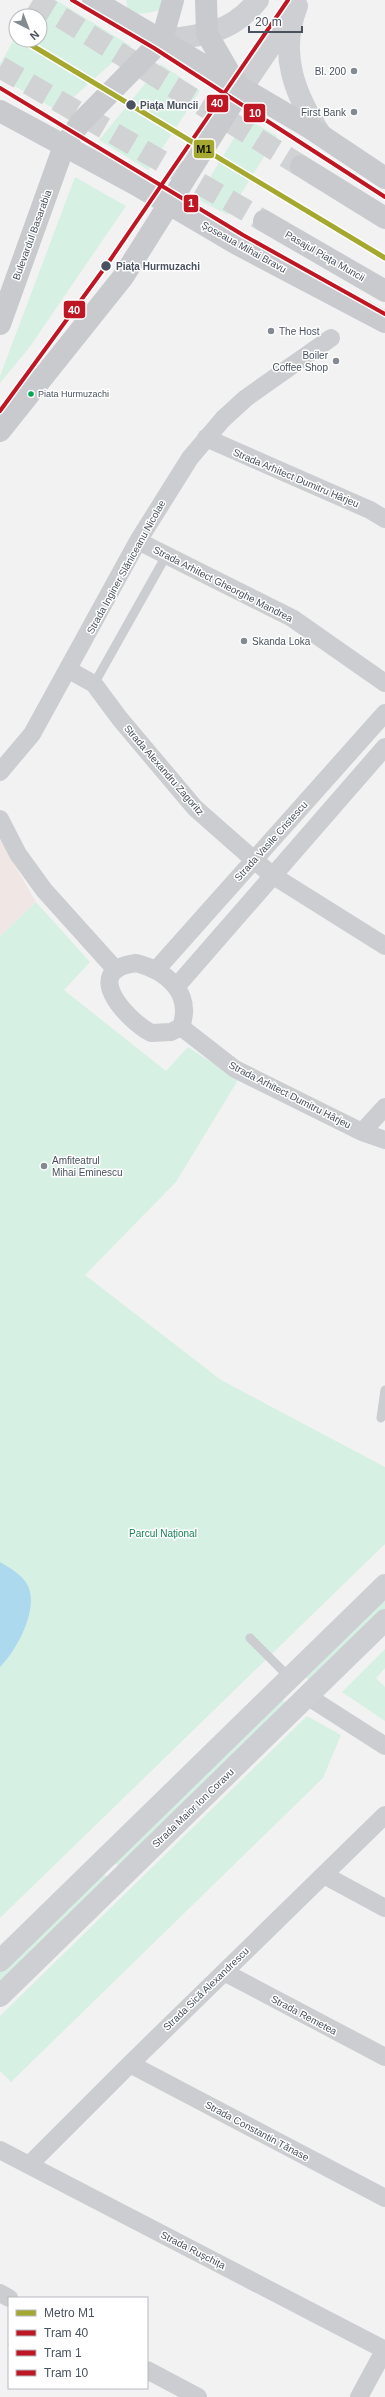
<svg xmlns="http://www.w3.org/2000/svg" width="385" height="2397" font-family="Arial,sans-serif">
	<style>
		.medical { fill: #f0e6e4 }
		.green { fill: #d7f0e4 }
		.water { fill: #add9ee }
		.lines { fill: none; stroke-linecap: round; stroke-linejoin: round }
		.primary-tunnel { stroke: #d0d2d4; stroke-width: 22; stroke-dasharray: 22 11; stroke-linecap: butt }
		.lane { stroke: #cbcdd0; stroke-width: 9 }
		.street { stroke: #cbcdd0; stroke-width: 18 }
		.secondary { stroke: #cdcfd2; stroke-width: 22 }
		.primary { stroke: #c8cace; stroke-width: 22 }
		.tram-1-casing { stroke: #fff; stroke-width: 7 }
		.tram-2-casing { stroke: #fff; stroke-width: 7 }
		.tram-3-casing { stroke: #fff; stroke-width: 7 }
		.tram-1 { stroke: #be1622; stroke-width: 4 }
		.tram-2 { stroke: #be1622; stroke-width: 4 }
		.tram-3 { stroke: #be1622; stroke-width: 4 }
		.metro-1-casing { stroke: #fff; stroke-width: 8 }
		.metro-1 { stroke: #a4a82f; stroke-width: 5 }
		.poi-dot { fill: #848a92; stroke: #fff; stroke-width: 1.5 }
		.stop-dot { fill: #49525e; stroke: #fff; stroke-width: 1.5 }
		.bus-dot { fill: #00a651; stroke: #fff; stroke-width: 1.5 }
		.labels { text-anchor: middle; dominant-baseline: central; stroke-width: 3; stroke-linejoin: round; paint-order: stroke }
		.bus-label { font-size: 9px; fill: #49525e; stroke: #fff; text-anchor: start }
		.poi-label { font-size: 10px; fill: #49525e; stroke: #fff; text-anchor: end }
		.stop-label { font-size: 10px; font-weight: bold; fill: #49525e; stroke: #fff; text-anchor: start }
		.street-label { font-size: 10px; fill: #49525e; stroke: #fff }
		.park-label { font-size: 10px; fill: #198158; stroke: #fff }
		.line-badge { stroke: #fff; stroke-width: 1.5 }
		.badge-label { font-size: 11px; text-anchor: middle; font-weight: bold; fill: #fff }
		.pale-badge-label { font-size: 11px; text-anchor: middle; font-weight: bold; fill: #111 }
	</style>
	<rect width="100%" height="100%" fill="#f2f2f2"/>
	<!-- medical -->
	<path class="medical" d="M 0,840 L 36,902 L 0,936 Z"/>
	<!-- green -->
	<path class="green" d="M 37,0 L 56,0 L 131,46 L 58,111 L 0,78 L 0,64 L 16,36 L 16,40 L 40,40 L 40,16 L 28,16 Z
		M 126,0 L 162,0 L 159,10 C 147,14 139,15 128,11 Z
		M 161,64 L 200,91 L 148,170 L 99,140 Z
		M 246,118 L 277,136 L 228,215 L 197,199 Z
		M 75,177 L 126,206 L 29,348 L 0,383 L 0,376 Z
		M 36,902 L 90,962 L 64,990 L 166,1071 L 188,1047 L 238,1080 L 176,1182 L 85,1275 L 221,1380 L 385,1467 L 385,1544 L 0,1918 L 0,936 Z
		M 385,1592 L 385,1613 L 312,1682 L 305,1677 Z
		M 385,1649 L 385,1668 L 376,1678 L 385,1687 L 385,1721 L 342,1692 Z
		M 281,1699 L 286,1703 L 119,1867 L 115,1862 Z
		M 307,1716 L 341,1735 L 323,1778 L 11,2082 L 0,2071 L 0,2016 Z
		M 104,1874 L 108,1878 L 0,1989 L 0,1968 Z"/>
	<!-- water -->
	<path class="water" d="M 0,1562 C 10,1568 23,1575 28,1586 C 39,1609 17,1650 0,1667 Z"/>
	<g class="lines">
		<!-- primary-tunnel -->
		<path class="primary-tunnel" d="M 33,0 L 301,166
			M 0,67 L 264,221"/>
		<!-- lane -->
		<path class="lane" d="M 94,684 L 166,556
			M 381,1418 L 385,1390
			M 250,1638 L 290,1678"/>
		<!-- street -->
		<path class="street" d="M 206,438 L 370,510 L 385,519
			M 138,541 L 292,618 L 385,683
			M 69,670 L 94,684 L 120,719 L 195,808 L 254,860 L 272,875 L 385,946
			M 0,772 L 32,734 L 138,541 L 190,458 L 223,419 L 246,398 L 331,338
			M 0,819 L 18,854 L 44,890 L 116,970
			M 136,963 C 167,971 193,993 181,1027 L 171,1032 L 151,1033 C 126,1019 80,970 136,963 Z
			M 156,970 L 385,713
			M 176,987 L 385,747
			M 181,1027 L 235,1069 L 362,1132 L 385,1140
			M 362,1132 L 385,1107
			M 307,1696 L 385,1746
			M 324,1875 L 385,1908
			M 224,1972 L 385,2057
			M 130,2064 L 385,2198
			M 0,2150 L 385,2350
			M 29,2165 L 130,2064 L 385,1815
			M 0,2293 L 9,2298
			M 147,2370 L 198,2397
			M 359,2397 L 385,2349"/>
		<!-- secondary -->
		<path class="secondary" d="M 297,6 C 278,54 295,95 321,135
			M 162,40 C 203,35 231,34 258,0
			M 242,88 L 292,14
			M 0,1961 L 385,1585
			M 0,1996 L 385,1620"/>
		<!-- primary -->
		<path class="primary" d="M 93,0 L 310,128 L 385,178
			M 206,0 L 207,34 L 229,72 L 237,82
			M 0,111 L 135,184 L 237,244 L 385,322
			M 301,166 L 385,218
			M 264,221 L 385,291
			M 0,324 L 64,146 L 81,122 L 162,40 L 173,0
			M 0,431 L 123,277 L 242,88"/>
		<defs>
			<path id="tram-1" d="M 0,411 L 106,266 L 288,0"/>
			<path id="tram-2" d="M 0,88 L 243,235 L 385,314"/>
			<path id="tram-3" d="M 72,0 L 154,48 L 385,197"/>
		</defs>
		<!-- tram-1 casing -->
		<use href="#tram-1" class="tram-1-casing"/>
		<!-- tram-2 casing -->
		<use href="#tram-2" class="tram-2-casing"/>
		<!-- tram-3 casing -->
		<use href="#tram-3" class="tram-3-casing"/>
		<!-- tram-1 -->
		<use href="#tram-1" class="tram-1"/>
		<!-- tram-2 -->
		<use href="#tram-2" class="tram-2"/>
		<!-- tram-3 -->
		<use href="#tram-3" class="tram-3"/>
		<defs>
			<path id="metro-1" d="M 23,40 L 385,258"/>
		</defs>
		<!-- metro-1 casing -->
		<use href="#metro-1" class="metro-1-casing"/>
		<!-- metro-1 -->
		<use href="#metro-1" class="metro-1"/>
	</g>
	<!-- markers -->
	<g class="poi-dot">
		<circle cx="354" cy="71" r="4"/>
		<circle cx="354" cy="112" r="4"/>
		<circle cx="271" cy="331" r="4"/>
		<circle cx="336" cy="361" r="4"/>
		<circle cx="244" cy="641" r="4"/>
		<circle cx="44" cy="1166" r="4"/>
	</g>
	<g class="stop-dot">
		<circle cx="131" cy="105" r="5.5"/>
		<circle cx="106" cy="266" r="5.5"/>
	</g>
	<circle class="bus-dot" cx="31" cy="394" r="3.5"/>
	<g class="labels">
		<!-- bus labels -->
		<g class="bus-label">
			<text x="38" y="394">Piata Hurmuzachi</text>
		</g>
		<!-- poi labels -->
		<g class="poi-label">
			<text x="346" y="71">Bl. 200</text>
			<text x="346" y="112">First Bank</text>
			<text x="279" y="331" text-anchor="start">The Host</text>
			<text x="328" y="355">Boiler<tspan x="328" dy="12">Coffee Shop</tspan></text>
			<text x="252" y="641" text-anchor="start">Skanda Loka</text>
			<text x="52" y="1160" text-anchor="start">Amfiteatrul<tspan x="52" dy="12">Mihai Eminescu</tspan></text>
		</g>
		<!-- stop labels -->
		<g class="stop-label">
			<text x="140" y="105">Piața Muncii</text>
			<text x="116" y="266">Piața Hurmuzachi</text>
		</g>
		<!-- street labels -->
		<g class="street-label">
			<text transform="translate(32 235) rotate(-70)">Bulevardul Basarabia</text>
			<text transform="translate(244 247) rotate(29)">Șoseaua Mihai Bravu</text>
			<text transform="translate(325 256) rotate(30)">Pasajul Piața Muncii</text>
			<text transform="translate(296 478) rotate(23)">Strada Arhitect Dumitru Hârjeu</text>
			<text transform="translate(126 567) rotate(-61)">Strada Inginer Slăniceanu Nicolae</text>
			<text transform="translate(223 584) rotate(27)">Strada Arhitect Gheorghe Mandrea</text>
			<text transform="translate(164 770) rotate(49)">Strada Alexandru Zagoritz</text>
			<text transform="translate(271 841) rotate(-48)">Strada Vasile Cristescu</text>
			<text transform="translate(290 1095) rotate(27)">Strada Arhitect Dumitru Hârjeu</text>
			<text transform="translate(193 1808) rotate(-44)">Strada Maior Ion Coravu</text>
			<text transform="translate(206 1989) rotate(-44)">Strada Sică Alexandrescu</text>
			<text transform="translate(304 2015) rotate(28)">Strada Remetea</text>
			<text transform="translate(257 2131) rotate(28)">Strada Constantin Tănase</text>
			<text transform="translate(193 2250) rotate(27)">Strada Rușchița</text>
		</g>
		<!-- park labels -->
		<g class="park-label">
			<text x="163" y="1533">Parcul Național</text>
		</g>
	</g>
	<g class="line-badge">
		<rect x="206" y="94" width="23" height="19" rx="4" fill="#be1622"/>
		<rect x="243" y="103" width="23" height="20" rx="4" fill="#be1622"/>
		<rect x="193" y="139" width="22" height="20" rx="4" fill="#a4a82f"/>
		<rect x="183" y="194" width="16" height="19" rx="4" fill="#be1622"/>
		<rect x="63" y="300" width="23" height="19" rx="4" fill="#be1622"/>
	</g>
	<g class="badge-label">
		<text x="217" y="107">40</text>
		<text x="255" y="117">10</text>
		<text x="191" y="207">1</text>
		<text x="74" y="314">40</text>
	</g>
	<g class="pale-badge-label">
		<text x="204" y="153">M1</text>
	</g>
	<!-- legend -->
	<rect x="8" y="2297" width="140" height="92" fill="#ffffff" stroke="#b6babf"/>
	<rect x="16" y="2310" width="20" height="6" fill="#a4a82f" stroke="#b6babf"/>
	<text x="44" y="2317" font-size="12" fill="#49525e">Metro M1</text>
	<rect x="16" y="2330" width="20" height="6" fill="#be1622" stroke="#b6babf"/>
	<text x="44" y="2337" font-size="12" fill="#49525e">Tram 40</text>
	<rect x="16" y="2350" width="20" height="6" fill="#be1622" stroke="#b6babf"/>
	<text x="44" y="2357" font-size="12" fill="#49525e">Tram 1</text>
	<rect x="16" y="2370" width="20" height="6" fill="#be1622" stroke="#b6babf"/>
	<text x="44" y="2377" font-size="12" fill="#49525e">Tram 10</text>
	<!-- north arrow -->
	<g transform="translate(28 28) rotate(138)"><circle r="19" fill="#ffffff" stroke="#b6babf"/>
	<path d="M0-3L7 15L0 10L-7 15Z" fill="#848a92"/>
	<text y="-6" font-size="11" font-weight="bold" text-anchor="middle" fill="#49525e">N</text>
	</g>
	<!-- scale -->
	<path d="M249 26v6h53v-6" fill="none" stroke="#49525e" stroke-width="2"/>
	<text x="255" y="26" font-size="12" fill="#49525e" stroke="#ffffff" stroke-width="3" paint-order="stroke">20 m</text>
</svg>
